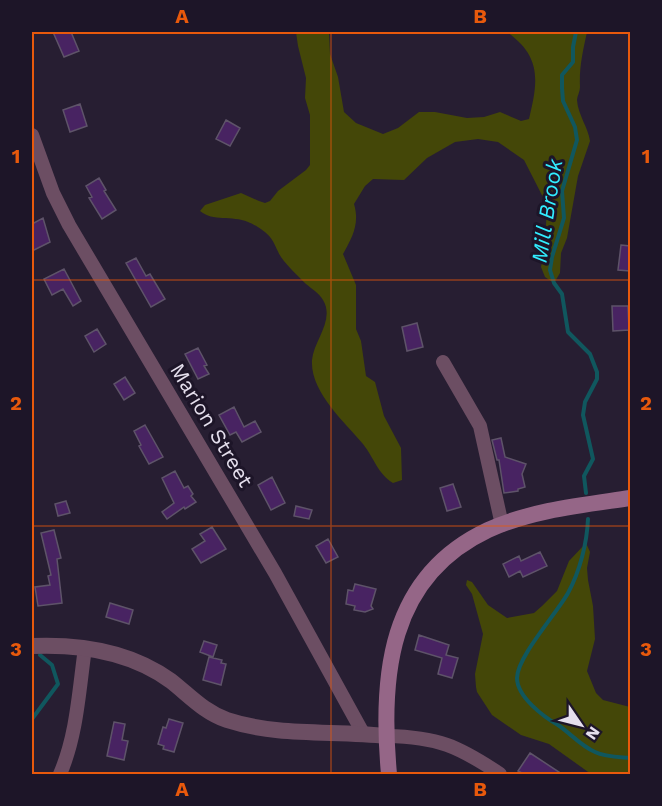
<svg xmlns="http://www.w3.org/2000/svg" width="662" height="806" font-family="'Work Sans',sans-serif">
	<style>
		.green { fill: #444708 }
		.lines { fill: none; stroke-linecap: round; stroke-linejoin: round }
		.stream { stroke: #10575e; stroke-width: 4 }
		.building { fill: #482362; stroke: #5e5369; stroke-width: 1.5 }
		.minor { stroke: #6c4e63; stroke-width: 14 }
		.tertiary { stroke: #6c4e63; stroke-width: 16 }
		.secondary { stroke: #956687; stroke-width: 16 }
		.grid { fill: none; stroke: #e8590c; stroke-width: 1.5; stroke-opacity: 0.55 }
		.labels { text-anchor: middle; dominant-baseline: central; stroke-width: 6; stroke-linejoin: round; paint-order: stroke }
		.street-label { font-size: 21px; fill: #e5dfed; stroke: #1d1528 }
		.water-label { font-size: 22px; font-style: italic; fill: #31edff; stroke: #1d1528 }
		.neatline { fill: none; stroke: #e8590c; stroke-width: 2 }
		.grid-label { font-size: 20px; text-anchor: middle; font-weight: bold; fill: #e8590c }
	</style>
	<rect width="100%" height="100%" fill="#271e32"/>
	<!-- green -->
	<path class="green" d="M 296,32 L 329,32 L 330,54 L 338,77 L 344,112 L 356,123 L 383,134 L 398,128 L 419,112 L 435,112 L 467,118 L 484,117 L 500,112 L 521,121 L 529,119 C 538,81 542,57 507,32 L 587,32 C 583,51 579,67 580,87 C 580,92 577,96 577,100 C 578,115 588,127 590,141 L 578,176 L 567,238 L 561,253 L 560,273 L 554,283 L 545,277 L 541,267 L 545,245 L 547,205 L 524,160 L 498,142 L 478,139 L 455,142 L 427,158 L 404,180 L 373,179 L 365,186 L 354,204 C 360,224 352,238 343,254 L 356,285 L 356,329 L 361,341 L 366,376 L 375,382 L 384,416 L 401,448 L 402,480 L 393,483 C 378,474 374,458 363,444 C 345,422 310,392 312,360 C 314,340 335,320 323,300 C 319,293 312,289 306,284 C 298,276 288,267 281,257 C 277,251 275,243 270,237 C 266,232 254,224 248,222 C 232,215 213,222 200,211 L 205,205 L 241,193 L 259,201 L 265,203 L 270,201 L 278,191 L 306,170 L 310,165 L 310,115 L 305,98 L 306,78 L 298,46 Z
		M 586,543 L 590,552 L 587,568 L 588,580 L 593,606 L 595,639 L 587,671 L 596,693 L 603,700 L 630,707 L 630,774 L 591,774 L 549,744 L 521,735 L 492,715 L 477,692 L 476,687 L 475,674 L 483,634 L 472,594 L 466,585 L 467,580 L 472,582 L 488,605 L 507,618 L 534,613 L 542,606 L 557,591 L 569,561 Z"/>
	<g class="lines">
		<!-- stream -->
		<path class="stream" d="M 576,32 L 573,47 L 573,62 L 562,75 L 562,88 L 563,101 L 575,127 L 577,140 L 562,191 L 564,218 L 552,257 L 550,270 L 554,283 L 562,294 L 568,332 L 590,354 L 597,372 L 597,379 L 585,402 L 583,415 L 593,459 L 584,476 L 586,493
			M 588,519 C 587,543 580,571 568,593 C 557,613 517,657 517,678 C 517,697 544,717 558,725 C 570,733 581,746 595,752 C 605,757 619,757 630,758
			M 32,719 L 58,684 L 52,665 L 40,655"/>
	</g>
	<!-- building -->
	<path class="building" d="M 53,32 L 71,32 L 79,51 L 64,57 Z
		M 80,104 L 87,126 L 70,132 L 63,110 Z
		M 226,120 L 240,128 L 230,146 L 216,139 Z
		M 99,178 L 106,190 L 104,191 L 116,210 L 102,219 L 89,198 L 92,197 L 86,186 Z
		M 43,218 L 50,242 L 32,251 L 32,224 Z
		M 621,245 L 630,246 L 630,271 L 618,270 Z
		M 136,258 L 146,276 L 150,274 L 165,299 L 151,307 L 126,263 Z
		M 64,269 L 81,301 L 73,306 L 63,289 L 52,295 L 44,279 Z
		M 612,306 L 628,306 L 629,330 L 613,331 Z
		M 417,323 L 423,347 L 407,351 L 402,327 Z
		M 97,329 L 106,344 L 94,352 L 85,336 Z
		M 198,348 L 207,365 L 204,366 L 209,374 L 198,379 L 185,354 Z
		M 125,377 L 135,393 L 124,400 L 114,384 Z
		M 234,407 L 244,427 L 255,421 L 261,432 L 242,442 L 236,432 L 230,435 L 219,415 Z
		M 145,425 L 163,457 L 149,464 L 139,446 L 141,445 L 134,431 Z
		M 501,438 L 505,457 L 526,464 L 522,474 L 525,487 L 518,489 L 518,491 L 504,493 L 499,460 L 497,460 L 492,440 Z
		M 175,471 L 184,488 L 188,486 L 193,494 L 191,496 L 196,502 L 185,509 L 184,507 L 167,519 L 162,512 L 174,503 L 162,478 Z
		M 272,477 L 285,503 L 271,510 L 258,485 Z
		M 453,484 L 461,507 L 447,511 L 440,488 Z
		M 66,501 L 70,513 L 58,516 L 55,504 Z
		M 296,506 L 312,510 L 309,519 L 294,516 Z
		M 212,527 L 226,549 L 201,563 L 192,549 L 205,541 L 200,534 Z
		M 54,530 L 61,558 L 57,559 L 62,603 L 38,606 L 35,587 L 50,585 L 48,576 L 51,575 L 41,533 Z
		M 328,539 L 338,557 L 326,563 L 316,546 Z
		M 540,552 L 547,566 L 523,577 L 520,571 L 509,577 L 503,564 L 519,556 L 521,561 Z
		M 355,584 L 376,589 L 371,606 L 373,609 L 365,612 L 354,610 L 355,606 L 346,604 L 348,590 L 353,591 Z
		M 110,603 L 133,610 L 129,624 L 106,617 Z
		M 419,635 L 449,645 L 446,655 L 458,658 L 452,678 L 438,674 L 442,658 L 415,650 Z
		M 204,641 L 217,645 L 213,657 L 200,652 Z
		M 209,657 L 222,660 L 221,663 L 226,664 L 221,685 L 203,680 Z
		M 169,719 L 183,723 L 174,752 L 163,749 L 164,746 L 158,744 L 163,727 L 166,728 Z
		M 114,722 L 125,724 L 122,740 L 128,741 L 124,760 L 107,756 Z
		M 530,753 L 562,774 L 524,774 L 518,771 Z"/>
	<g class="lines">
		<!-- minor -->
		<path class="minor" d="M 32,135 L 53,193 L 69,225 L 275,573 L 363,733
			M 443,362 L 480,426 L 502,525
			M 387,736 C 438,737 458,746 500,774
			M 60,774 C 77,735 79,690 85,648"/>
		<!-- tertiary -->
		<path class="tertiary" d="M 32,646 C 81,644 130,651 171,681 C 190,696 204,712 227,720 C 279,737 333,730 387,736"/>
		<!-- secondary -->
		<path class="secondary" d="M 389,774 C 380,677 388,577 488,530 C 532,510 583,505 630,498"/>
	</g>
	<!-- grid -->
	<path class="grid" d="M 331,32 L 331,774M 32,280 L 630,280M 32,526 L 630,526"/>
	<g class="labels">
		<!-- street labels -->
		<g class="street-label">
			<text transform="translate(212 425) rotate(59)">Marion Street</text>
		</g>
		<!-- water labels -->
		<g class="water-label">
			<text transform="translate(547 211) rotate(-81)">Mill Brook</text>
		</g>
	</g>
	<!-- border -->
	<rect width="662" height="806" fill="none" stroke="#1d1528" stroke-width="66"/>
	<!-- north arrow -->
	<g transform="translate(581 725) rotate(125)" stroke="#1d1528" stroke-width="4.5" paint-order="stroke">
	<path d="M0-4.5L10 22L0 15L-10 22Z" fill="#e5dfed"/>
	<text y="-9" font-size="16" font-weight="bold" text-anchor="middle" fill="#e5dfed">N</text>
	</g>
	<rect x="33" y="33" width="596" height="740" class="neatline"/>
	<g class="grid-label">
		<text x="182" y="23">A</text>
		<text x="480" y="23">B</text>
		<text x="16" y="163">1</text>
		<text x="646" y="163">1</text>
		<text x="16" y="410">2</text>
		<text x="646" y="410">2</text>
		<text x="16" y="656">3</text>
		<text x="646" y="656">3</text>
		<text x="182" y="796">A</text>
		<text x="480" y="796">B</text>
	</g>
</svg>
